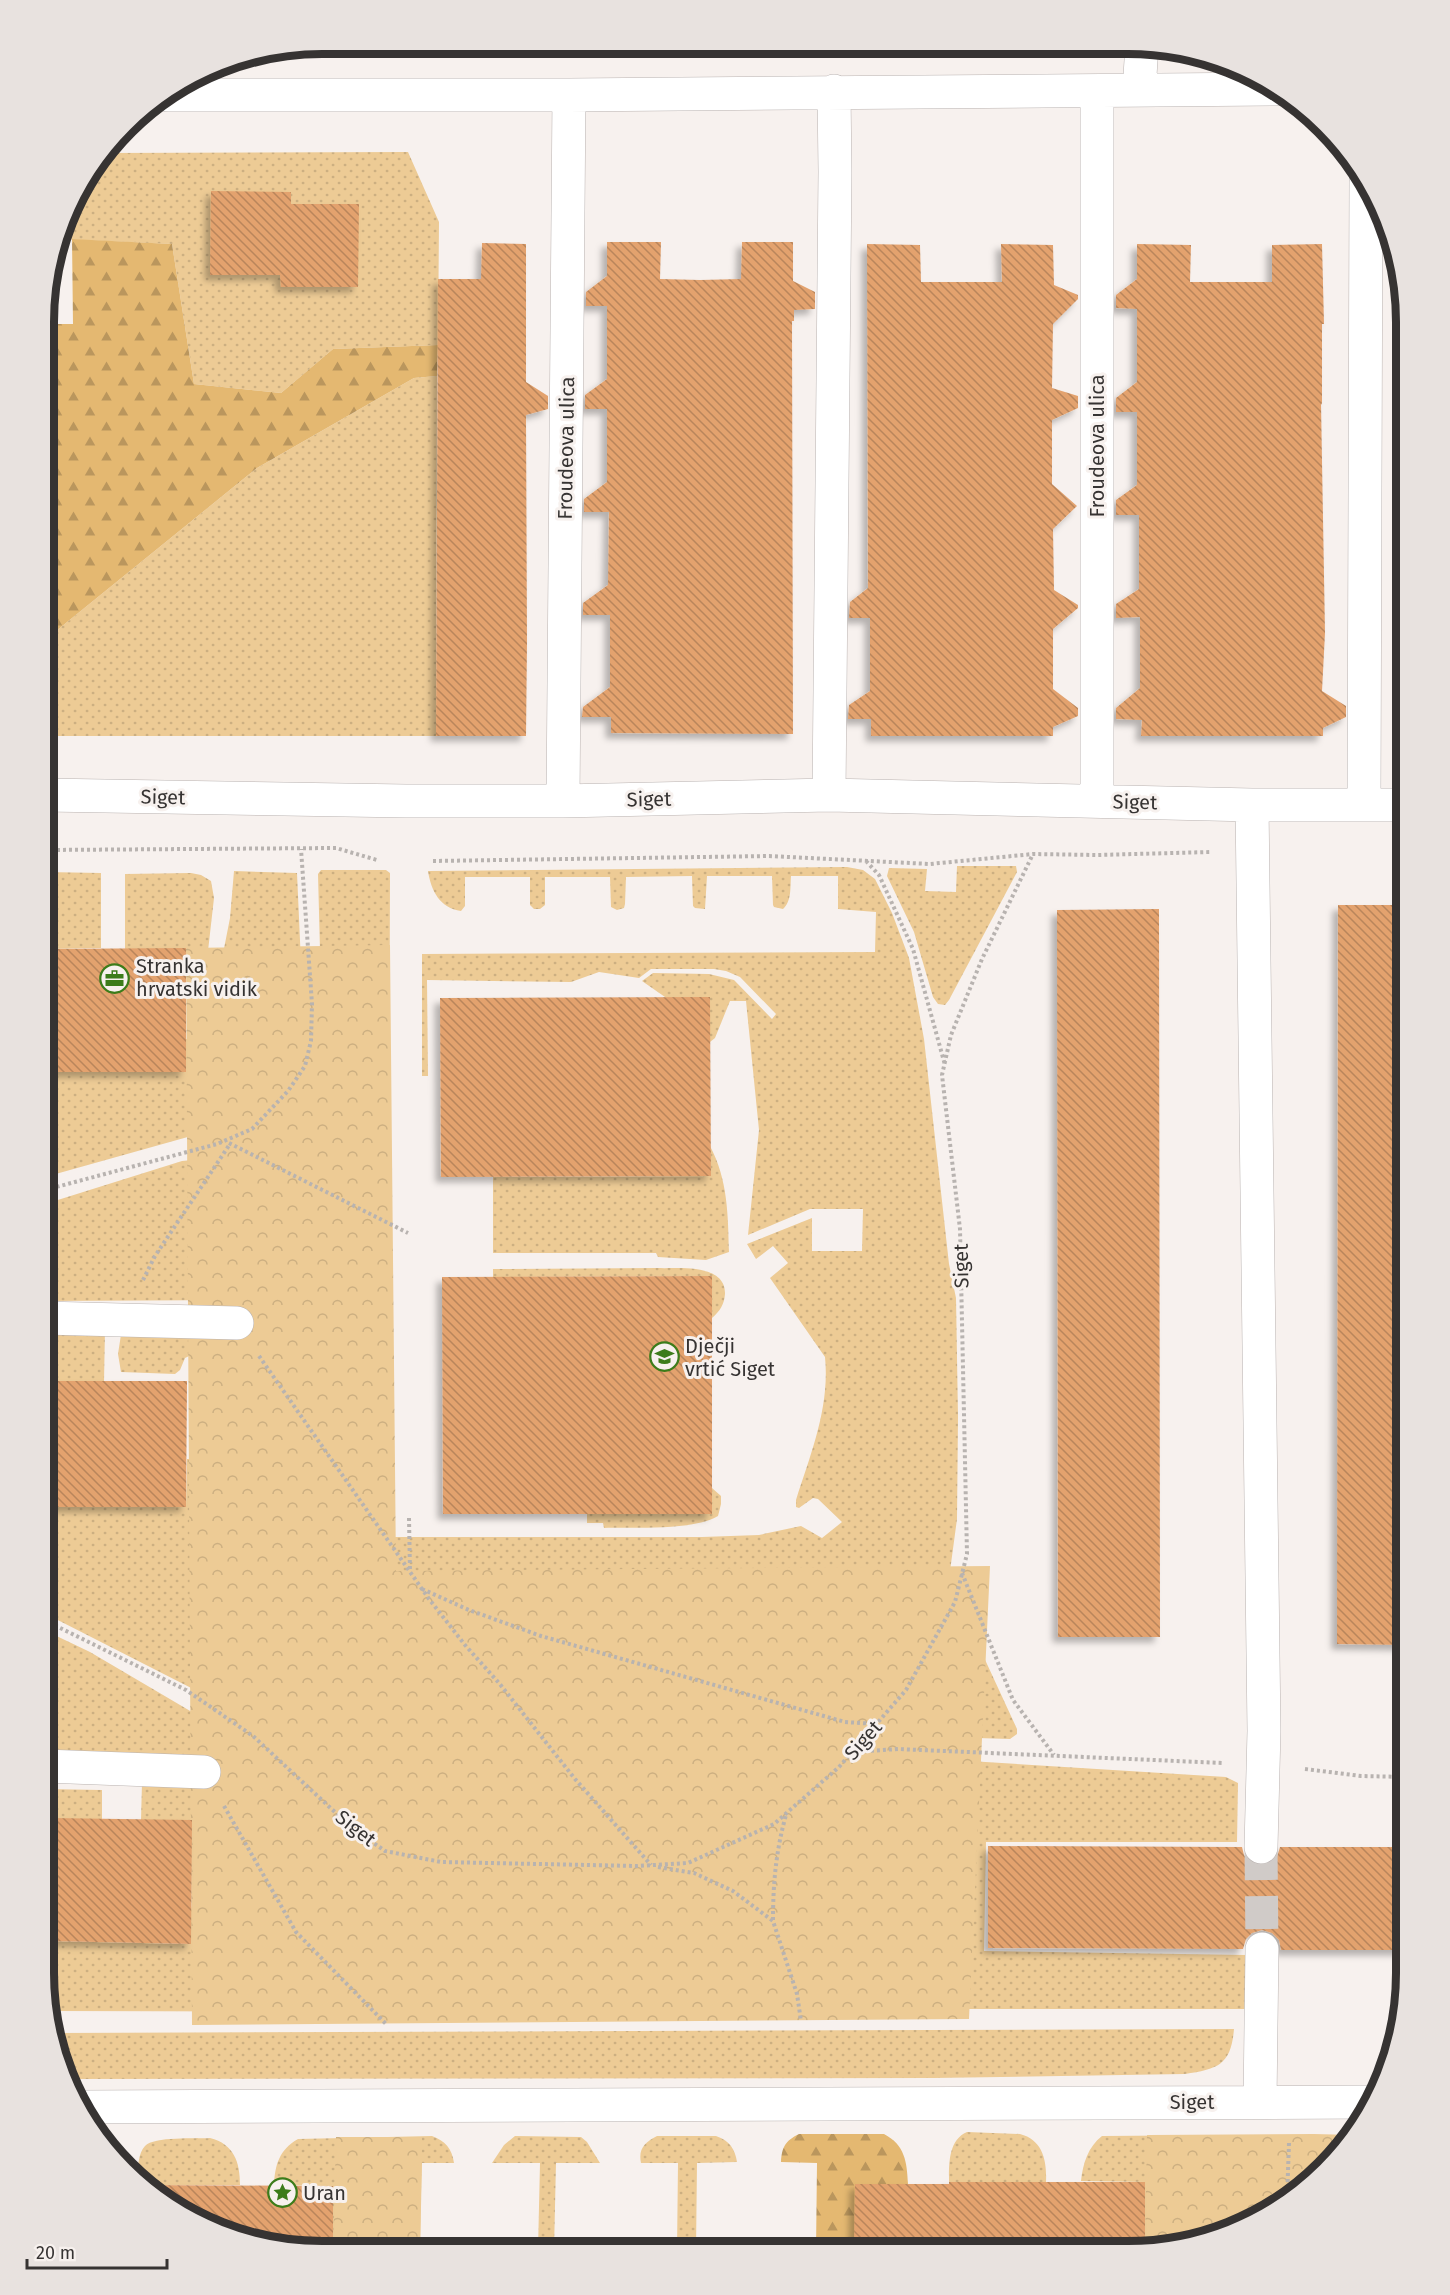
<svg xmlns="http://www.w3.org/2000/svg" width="1450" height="2295" font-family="'Fira Sans',sans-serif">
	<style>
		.grass { fill: url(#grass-dots) }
		.forest { fill: url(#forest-firs) }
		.park { fill: url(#park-crowns) }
		.building { fill: url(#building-back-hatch); filter: url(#shadow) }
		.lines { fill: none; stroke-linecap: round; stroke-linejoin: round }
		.minor-tunnel { stroke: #d0cbc8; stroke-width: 33; stroke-dasharray: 33 16; stroke-linecap: butt }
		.minor-casing { stroke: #bab3b1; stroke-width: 34 }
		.path { stroke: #b8b3b0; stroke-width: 4; stroke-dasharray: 3 3; stroke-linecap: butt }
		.minor { stroke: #fff; stroke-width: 33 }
		.labels { text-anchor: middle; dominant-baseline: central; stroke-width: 6; stroke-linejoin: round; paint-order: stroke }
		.street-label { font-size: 20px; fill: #363332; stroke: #f7f1ee }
		.poi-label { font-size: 20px; fill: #363332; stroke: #f7f1ee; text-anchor: start }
		.rim { fill: none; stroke: #363332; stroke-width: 8 }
	</style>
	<defs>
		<pattern id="grass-dots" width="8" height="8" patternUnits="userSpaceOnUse" patternTransform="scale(1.5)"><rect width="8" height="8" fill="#edcb95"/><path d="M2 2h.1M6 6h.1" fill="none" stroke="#ccaf81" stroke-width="1.8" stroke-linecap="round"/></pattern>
		<pattern id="forest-firs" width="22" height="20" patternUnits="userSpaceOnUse" patternTransform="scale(1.5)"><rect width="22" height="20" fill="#e4b871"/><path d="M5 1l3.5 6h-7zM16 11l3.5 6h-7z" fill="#ba965d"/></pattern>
		<pattern id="park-crowns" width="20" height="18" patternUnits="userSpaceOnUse" patternTransform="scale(1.5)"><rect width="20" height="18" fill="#edcb95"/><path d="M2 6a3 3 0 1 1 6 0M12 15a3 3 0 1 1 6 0" fill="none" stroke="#ccaf81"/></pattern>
		<pattern id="building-back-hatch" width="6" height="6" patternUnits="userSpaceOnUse" patternTransform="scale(1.5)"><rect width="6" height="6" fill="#e3a26e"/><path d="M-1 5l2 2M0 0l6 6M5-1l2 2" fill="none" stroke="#b9855b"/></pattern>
		<filter id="shadow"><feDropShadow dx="-5.5" dy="5.5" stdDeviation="3" flood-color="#0004"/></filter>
	</defs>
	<rect width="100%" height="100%" fill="#f7f1ee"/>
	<!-- grass -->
	<path class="grass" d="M 408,152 L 439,222 L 438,345 L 333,349 L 281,393 L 194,384 L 172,244 L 60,239 L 72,199 L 107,153 Z
		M 437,376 L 436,736 L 45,736 L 45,640 L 257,468 L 414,378 Z
		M 957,866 L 1016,866 L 1017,872 L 949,1000 L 945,1005 L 938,1004 L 933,997 L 914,932 L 887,876 L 889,868 L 927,869 L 925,891 L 956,892 Z
		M 847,867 L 863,870 L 875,879 L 892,913 L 909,958 L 924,1039 L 949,1264 L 956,1298 L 958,1417 L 957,1519 L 948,1586 L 201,1693 L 44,1613 L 44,1329 L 105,1329 L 104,1382 L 46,1381 L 46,1506 L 186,1507 L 187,1459 L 221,1460 L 243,1300 L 44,1301 L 45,1204 L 182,1161 L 213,1158 L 391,1537 L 702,1537 L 759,1535 L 801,1526 L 822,1538 L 842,1522 L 818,1499 L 813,1498 L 799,1508 L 796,1507 L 796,1500 C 811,1453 830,1407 825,1357 L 770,1278 L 788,1263 L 773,1246 L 756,1259 L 747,1244 L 812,1218 L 812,1251 L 862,1251 L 863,1209 L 810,1209 L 748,1235 L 759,1130 L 746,1001 L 730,1001 L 715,1038 L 710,1042 L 665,997 L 642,981 L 653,973 L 709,974 L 734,980 L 772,1019 L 776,1014 L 740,977 L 726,971 L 714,969 L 651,969 L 639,978 L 599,972 L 571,982 L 427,980 L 428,1076 L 422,1076 L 422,954 L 875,952 L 876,912 L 838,909 L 838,876 L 791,876 C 790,887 792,901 783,909 L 774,907 L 773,905 L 772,876 L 707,876 L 705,909 L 695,908 L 693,906 L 692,876 L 626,877 L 625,904 L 624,908 L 617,910 L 611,907 L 610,877 L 545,877 L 545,905 L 540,909 L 534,909 L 530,905 L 530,877 L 465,877 L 465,906 L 461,911 C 440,908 431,891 428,871 Z
		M 321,870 L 386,870 L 390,873 L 389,1208 L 322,1027 L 318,874 Z
		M 234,871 L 297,873 L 301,963 L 202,1133 L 45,1177 L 45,981 L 46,1072 L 186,1072 L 186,1039 L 217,1039 L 219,974 L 230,918 Z
		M 45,872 L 101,873 L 101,948 L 45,949 Z
		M 191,873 L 201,875 L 211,881 L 214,898 L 208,951 L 125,949 L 125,874 Z
		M 710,1146 C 728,1180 728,1215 729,1252 L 706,1260 L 658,1257 L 656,1253 L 493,1253 L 493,1177 L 711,1176 Z
		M 657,1268 C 678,1269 726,1263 725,1294 C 724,1305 720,1311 712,1318 L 712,1276 L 493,1277 L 493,1269 Z
		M 221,1327 L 212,1345 L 185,1358 L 180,1370 L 175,1374 L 121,1372 L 118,1354 L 122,1328 Z
		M 712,1488 L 721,1496 L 721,1504 L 718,1516 C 692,1531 636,1527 604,1528 L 603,1523 L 587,1523 L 587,1514 L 712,1514 Z
		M 44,1630 L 90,1652 L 231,1735 L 542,2012 L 51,2011 L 44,1973 L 44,1789 L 102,1790 L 102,1819 L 50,1819 L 49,1941 L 190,1944 L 191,1910 L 229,1760 L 44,1757 Z
		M 981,1651 L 1017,1729 L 1017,1734 L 1010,1739 L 943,1737 Z
		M 921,1758 L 1226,1777 L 1238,1783 L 1237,1842 L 986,1842 L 984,1951 L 1247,1955 L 1245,2009 L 941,2009 Z
		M 142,1783 L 215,1785 L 207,1852 L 141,1820 Z
		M 1234,2029 C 1231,2065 1218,2069 1185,2074 L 934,2078 L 65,2079 L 56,2033 Z
		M 967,2132 L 1020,2134 C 1043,2140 1047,2161 1046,2182 L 949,2182 C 949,2165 948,2140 967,2132 Z
		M 1236,2135 L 1235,2230 L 1145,2248 L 1145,2182 L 1081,2181 C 1083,2163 1088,2147 1102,2136 Z
		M 432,2136 C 445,2141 452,2148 454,2163 L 422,2163 L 420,2250 L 333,2249 L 333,2186 L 274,2185 C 275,2165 279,2150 298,2139 Z
		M 515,2136 L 581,2137 L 587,2142 L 600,2163 L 556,2163 L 554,2250 L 538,2250 L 540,2163 L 492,2163 L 504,2145 Z
		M 657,2136 L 716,2136 C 730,2141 735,2149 737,2162 L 697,2163 L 696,2250 L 677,2250 L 678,2163 L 641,2163 C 638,2149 645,2142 657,2136 Z
		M 210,2138 C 234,2144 240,2162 240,2185 L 143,2185 L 137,2178 C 138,2168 138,2153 145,2146 C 154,2136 196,2139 210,2138 Z"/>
	<!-- forest -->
	<path class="forest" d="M 72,239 L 172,244 L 194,384 L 281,393 L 333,349 L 438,345 L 437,376 L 414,378 L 257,468 L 45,640 L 46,324 L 73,324 Z
		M 799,2134 L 884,2134 C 905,2145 907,2162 908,2184 L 854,2251 L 816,2251 L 817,2163 L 781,2162 C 782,2147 785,2141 799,2134 Z"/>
	<!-- park -->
	<path class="park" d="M 390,945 L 396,1571 L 990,1566 L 969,2019 L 192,2025 L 186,948 Z
		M 1314,2134 L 1353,2135 L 1349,2142 L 1298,2194 L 1235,2230 L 1145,2248 L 1147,2135 Z
		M 336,2137 L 422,2137 L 420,2250 L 333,2249 Z"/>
	<!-- building -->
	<path class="building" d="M 211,191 L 291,192 L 291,204 L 359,204 L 358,287 L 281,287 L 280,275 L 210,275 Z
		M 607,242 L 661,242 L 660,279 L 700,280 L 741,279 L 742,242 L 793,242 L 793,281 L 815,292 L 815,309 L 794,310 L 794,321 L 792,321 L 793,734 L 611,733 L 611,717 L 582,717 L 583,707 L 610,687 L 610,615 L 583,615 L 583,603 L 608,585 L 609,512 L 584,512 L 584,499 L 607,482 L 607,409 L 585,409 L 585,395 L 607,379 L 607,306 L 586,306 L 586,292 L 607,276 Z
		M 482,243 L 526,244 L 526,382 L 548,396 L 548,409 L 526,415 L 527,642 L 526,736 L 436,736 L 438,279 L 481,279 Z
		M 867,244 L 920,245 L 921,282 L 1002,282 L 1001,244 L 1053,245 L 1054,285 L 1078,295 L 1078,299 L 1053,324 L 1052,388 L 1078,396 L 1078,408 L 1052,420 L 1052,484 L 1077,506 L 1053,529 L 1054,590 L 1078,605 L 1078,608 L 1053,629 L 1053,689 L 1078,708 L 1078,716 L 1053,727 L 1053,736 L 871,736 L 871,719 L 848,719 L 849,705 L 870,691 L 870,618 L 849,618 L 850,602 L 868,588 Z
		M 1137,244 L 1191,245 L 1190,282 L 1272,282 L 1272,245 L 1322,244 L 1324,324 L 1322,324 L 1322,405 L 1321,403 L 1325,633 L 1322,691 L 1346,706 L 1346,717 L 1323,728 L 1323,736 L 1141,736 L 1142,720 L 1116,719 L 1116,708 L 1140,688 L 1140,617 L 1116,618 L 1116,604 L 1139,589 L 1139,515 L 1116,515 L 1116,500 L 1137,485 L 1137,412 L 1116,412 L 1116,398 L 1137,382 L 1137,309 L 1116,308 L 1116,295 L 1137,279 Z
		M 1338,905 L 1406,905 L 1406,1645 L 1337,1644 Z
		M 1159,909 L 1160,1637 L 1058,1637 L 1057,910 Z
		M 186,948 L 186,1072 L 46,1072 L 45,949 Z
		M 710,997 L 711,1176 L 441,1177 L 440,998 Z
		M 712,1276 L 712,1514 L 443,1514 L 442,1277 Z
		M 46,1381 L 187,1381 L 186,1507 L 45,1507 Z
		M 50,1818 L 192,1820 L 191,1944 L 49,1941 Z
		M 988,1846 L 1242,1847 L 1244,1855 L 1251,1863 L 1261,1866 L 1269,1864 L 1277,1857 L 1280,1847 L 1406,1847 L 1406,1950 L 1281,1950 L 1279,1940 L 1272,1933 L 1262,1930 L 1252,1933 L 1246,1939 L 1243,1949 L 988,1948 Z
		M 949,2182 L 1145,2182 L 1145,2248 L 1128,2252 L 854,2251 L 855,2184 L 949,2184 Z
		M 143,2185 L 333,2186 L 333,2249 L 286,2249 L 216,2230 L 153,2194 Z"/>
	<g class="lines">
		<!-- minor-tunnel -->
		<path class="minor-tunnel" d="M 1261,1847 L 1262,1949"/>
		<defs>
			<path id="minor" d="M 1139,90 L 1142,46
				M 168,95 L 569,95 L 1276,89
				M 45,795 L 406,801 L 563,801 L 829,795 L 1252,805 L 1406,805
				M 829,795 L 835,172 L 834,91
				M 563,801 L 569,95
				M 1097,801 L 1097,91
				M 1252,805 L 1264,1731 L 1261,1847
				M 1364,805 L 1366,182
				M 44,1318 L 237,1323
				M 44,1766 L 204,1772
				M 1260,2102 L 1262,1949
				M 80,2107 L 1370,2102"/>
		</defs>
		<!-- minor casing -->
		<use href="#minor" class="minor-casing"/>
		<!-- path -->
		<path class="path" d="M 45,850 L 336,848 L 377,860
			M 433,861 L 769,856 L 930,864 L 1033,854 L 1097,855 L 1211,852
			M 866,861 L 879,875 L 913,949 L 945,1065
			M 229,1143 L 408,1233
			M 45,1190 L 217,1144 L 252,1129 L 288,1091 L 305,1066 L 311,1041 L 312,1004 L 301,849
			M 143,1280 L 155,1256 L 230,1144
			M 259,1356 L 429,1599 L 465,1645 L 499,1683 L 575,1779 L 651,1865
			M 409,1518 L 410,1571
			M 962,1573 L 1013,1700 L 1054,1755
			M 422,1589 L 469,1610 L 541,1636 L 845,1722 L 876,1724
			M 44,1620 L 186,1690 L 253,1736 L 351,1827 L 385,1851 L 441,1862 L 637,1866 L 688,1863 L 774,1824 L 839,1767 L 906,1690 L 955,1602 L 967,1554 L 960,1229 L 942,1075 L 951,1035 L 982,959 L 1033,854
			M 853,1752 L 898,1749 L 1223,1763
			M 1305,1769 L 1361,1776 L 1406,1777
			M 224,1806 L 296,1932 L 387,2025
			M 658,1867 L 694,1873 L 733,1891 L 773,1921 L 797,1994 L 801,2021
			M 773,1920 C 773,1884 776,1850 786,1815
			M 1287,2200 L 1289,2143"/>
		<!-- minor -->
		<use href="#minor" class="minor"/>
	</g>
	<!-- icons -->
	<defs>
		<symbol id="office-ring" viewBox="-11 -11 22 22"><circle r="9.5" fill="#f7f1ee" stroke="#3c7c1a" stroke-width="1.5"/><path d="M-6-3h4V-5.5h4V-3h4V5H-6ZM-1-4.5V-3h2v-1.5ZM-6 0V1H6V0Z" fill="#3c7c1a"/></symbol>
		<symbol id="school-ring" viewBox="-11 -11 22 22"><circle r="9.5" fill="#f7f1ee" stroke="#3c7c1a" stroke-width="1.5"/><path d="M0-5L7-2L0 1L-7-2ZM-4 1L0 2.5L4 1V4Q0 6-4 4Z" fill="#3c7c1a"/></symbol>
		<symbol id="sight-ring" viewBox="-11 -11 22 22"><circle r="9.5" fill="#f7f1ee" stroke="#3c7c1a" stroke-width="1.5"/><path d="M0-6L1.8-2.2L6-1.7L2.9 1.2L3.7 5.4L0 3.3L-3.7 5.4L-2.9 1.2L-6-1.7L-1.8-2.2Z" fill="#3c7c1a"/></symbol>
	</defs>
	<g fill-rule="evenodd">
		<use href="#office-ring" x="98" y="962" width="33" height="33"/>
		<use href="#school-ring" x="648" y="1340" width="33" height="33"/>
		<use href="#sight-ring" x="266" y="2176" width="33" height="33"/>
	</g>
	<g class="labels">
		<!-- street labels -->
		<g class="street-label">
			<text transform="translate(1097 446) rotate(-90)">Froudeova ulica</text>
			<text transform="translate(566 448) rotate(-89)">Froudeova ulica</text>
			<text transform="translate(163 797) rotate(1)">Siget</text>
			<text transform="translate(649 799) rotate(-1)">Siget</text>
			<text transform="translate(1135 802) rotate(1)">Siget</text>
			<text transform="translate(961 1266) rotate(-91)">Siget</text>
			<text transform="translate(863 1740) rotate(-49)">Siget</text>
			<text transform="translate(356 1828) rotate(38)">Siget</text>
			<text x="1192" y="2102">Siget</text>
		</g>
		<!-- poi labels -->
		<g class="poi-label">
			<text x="136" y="966">Stranka<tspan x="136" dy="23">hrvatski vidik</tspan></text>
			<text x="685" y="1346">Dječji<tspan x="685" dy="23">vrtić Siget</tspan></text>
			<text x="303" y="2193">Uran</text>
		</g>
	</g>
	<!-- crop -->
	<path d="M0 0H1450V2295H0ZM322 54H1128A268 268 0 0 1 1396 322V1973A268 268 0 0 1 1128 2241H322A268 268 0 0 1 54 1973V322A268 268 0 0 1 322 54Z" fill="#e8e2df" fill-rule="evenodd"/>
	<path class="rim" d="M322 54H1128A268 268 0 0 1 1396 322V1973A268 268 0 0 1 1128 2241H322A268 268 0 0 1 54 1973V322A268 268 0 0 1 322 54Z"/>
	<!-- scale -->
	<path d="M27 2259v9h140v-9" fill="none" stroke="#363332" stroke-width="3"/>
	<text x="36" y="2259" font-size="18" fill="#363332" stroke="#f7f1ee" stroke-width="4.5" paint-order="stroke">20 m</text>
</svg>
